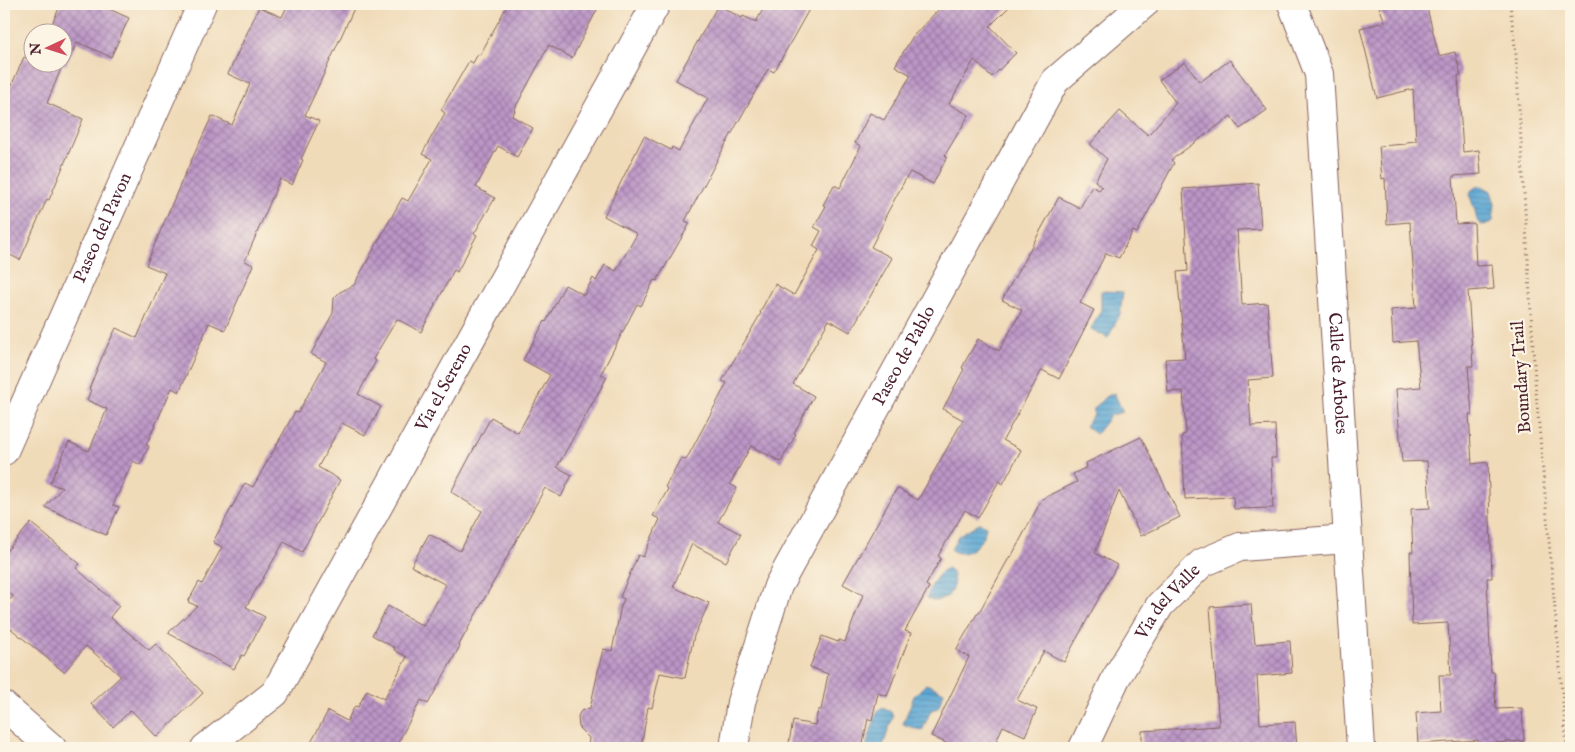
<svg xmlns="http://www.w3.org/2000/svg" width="1575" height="752" font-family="'IM FELL English',serif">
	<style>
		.water { fill: url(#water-rules); stroke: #526380 }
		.building { fill: url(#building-cross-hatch) }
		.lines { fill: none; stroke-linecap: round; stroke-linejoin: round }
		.street-casing { stroke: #84615d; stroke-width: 30 }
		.path { stroke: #84615d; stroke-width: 3; stroke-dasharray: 1 4; stroke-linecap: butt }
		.street { stroke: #fff; stroke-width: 28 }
		.labels { text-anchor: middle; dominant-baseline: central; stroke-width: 4.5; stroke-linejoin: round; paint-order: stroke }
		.street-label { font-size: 18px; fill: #4a1f2b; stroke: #fcf5e5 }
	</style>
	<defs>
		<pattern id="water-rules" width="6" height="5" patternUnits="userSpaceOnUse" patternTransform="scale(1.25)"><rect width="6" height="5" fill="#5ba7d4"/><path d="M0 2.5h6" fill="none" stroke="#4d87ac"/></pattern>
		<pattern id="building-cross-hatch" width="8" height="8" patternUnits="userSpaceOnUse" patternTransform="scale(1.25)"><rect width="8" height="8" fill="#bb96c7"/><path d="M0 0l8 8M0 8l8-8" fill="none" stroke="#9a7aa2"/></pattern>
	</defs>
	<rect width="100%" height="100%" fill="#fcf5e5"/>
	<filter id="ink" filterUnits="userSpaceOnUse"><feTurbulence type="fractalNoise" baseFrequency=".02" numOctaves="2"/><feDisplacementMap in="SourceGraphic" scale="10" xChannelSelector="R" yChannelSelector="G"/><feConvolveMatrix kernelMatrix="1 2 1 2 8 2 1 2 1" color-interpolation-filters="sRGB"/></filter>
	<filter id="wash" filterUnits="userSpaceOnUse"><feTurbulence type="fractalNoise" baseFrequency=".0096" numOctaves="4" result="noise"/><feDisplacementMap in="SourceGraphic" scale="20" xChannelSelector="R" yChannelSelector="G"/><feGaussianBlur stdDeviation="1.12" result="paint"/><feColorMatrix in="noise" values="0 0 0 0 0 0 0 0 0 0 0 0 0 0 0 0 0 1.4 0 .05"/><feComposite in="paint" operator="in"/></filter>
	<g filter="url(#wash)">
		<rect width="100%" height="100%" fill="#f0dbb9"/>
		<!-- water -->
		<path class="water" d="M 1482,186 L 1491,191 L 1495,204 L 1493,221 L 1490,224 L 1481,225 C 1476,221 1476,216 1475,210 C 1471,199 1464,188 1482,186 Z
			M 1101,291 L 1123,292 L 1120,314 L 1108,338 L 1091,329 L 1101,310 Z
			M 1114,393 L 1123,412 L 1111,415 L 1096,434 L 1085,426 L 1094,415 L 1093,410 L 1105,397 Z
			M 979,523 L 986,526 C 985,542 967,560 951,550 L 958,536 Z
			M 948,568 C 957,576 954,588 948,596 L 936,601 L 927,598 C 928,590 939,570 948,568 Z
			M 926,684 L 944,692 L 938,708 L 931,710 L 922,731 L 903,724 L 914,696 Z
			M 881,708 L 885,708 L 891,712 L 893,717 L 882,748 L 870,748 L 867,746 L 867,743 L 877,712 Z"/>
		<g id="blocks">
			<!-- building -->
			<path class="building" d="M 61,4 L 98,4 L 129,18 L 111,57 L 77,42 L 66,65 L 63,64 L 47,103 L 83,119 L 49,200 L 47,199 L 20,260 L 4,252 L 4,102 L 24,57 L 30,60 L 32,55 L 32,62 L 62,62 L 62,32 L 42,32 L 46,24 L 51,26 Z
				M 288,4 L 356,4 L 305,115 L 319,121 L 301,159 L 303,160 L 292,185 L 280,179 L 245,261 L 253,265 L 225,330 L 209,323 L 179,392 L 172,388 L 146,445 L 149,446 L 140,465 L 133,461 L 113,505 L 119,507 L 106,535 L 45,507 L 62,488 L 50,483 L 69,442 L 89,451 L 107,409 L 87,400 L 91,390 L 89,389 L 102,357 L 116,328 L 137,338 L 165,273 L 146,265 L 180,185 L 212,116 L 232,125 L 250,84 L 228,74 L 259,7 L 282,17 Z
				M 508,4 L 600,4 L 572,58 L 549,45 L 514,110 L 515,111 L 512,116 L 533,128 L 517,157 L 498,146 L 476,187 L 495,198 L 474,234 L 477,235 L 457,272 L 454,270 L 421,332 L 397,319 L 373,359 L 376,361 L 358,394 L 381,407 L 365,435 L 342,423 L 318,467 L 340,480 L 302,552 L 284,542 L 246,607 L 265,617 L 244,656 L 242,655 L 234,669 L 168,633 L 197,606 L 188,602 L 199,582 L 202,584 L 222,547 L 213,542 L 245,483 L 253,487 L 295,412 L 298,413 L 326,362 L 311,354 L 333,313 L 334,298 L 340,292 L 354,285 L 402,198 L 408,201 L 432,159 L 422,154 L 445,113 L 441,110 L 469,61 L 473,63 L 478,54 L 480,55 Z
				M 766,4 L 812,4 L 774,72 L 768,69 L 723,149 L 685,221 L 690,223 L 657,281 L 654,280 L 641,306 L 637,304 L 601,374 L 607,377 L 557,467 L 572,475 L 561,497 L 545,488 L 459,645 L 460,646 L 428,704 L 421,700 L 395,748 L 308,748 L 328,711 L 347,721 L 355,706 L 358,707 L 367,690 L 384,699 L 407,657 L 394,650 L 395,648 L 372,635 L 388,606 L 423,626 L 446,585 L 411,566 L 429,534 L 460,551 L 482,511 L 451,492 L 491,417 L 518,433 L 550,375 L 523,360 L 545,321 L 546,322 L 565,285 L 584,295 L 593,278 L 596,281 L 605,265 L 616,271 L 637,234 L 604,216 L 644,136 L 671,150 L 672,147 L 679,151 L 708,98 L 676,80 L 718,5 L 742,18 L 743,16 L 756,22 Z
				M 944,4 L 1012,4 L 990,26 L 1016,53 L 992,77 L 974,60 L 949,104 L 969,115 L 945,155 L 947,157 L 933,184 L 910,172 L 905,180 L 884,219 L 885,220 L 871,247 L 892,258 L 850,332 L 829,320 L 793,384 L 814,396 L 794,433 L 796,434 L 781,462 L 751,446 L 730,484 L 737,488 L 718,522 L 741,534 L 726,562 L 692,544 L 673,587 L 709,603 L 694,636 L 685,678 L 660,673 L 652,708 L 648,707 L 641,748 L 588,748 L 589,738 L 579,728 L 578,716 L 581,711 L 590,708 L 603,649 L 612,651 L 621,606 L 624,599 L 620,597 L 638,555 L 643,557 L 660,519 L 653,516 L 668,489 L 665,487 L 681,458 L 686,460 L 727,383 L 722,381 L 761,313 L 760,312 L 775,284 L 794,295 L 819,250 L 813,246 L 821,231 L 814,227 L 826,206 L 823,205 L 834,185 L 840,188 L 861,146 L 855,143 L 870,113 L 884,120 L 911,75 L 895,66 L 913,36 Z
				M 1378,4 L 1426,4 L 1439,56 L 1455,52 L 1461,75 L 1458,76 L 1463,152 L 1479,150 L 1481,174 L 1453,176 L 1456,224 L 1474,223 L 1476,266 L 1492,265 L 1494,289 L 1468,291 L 1473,366 L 1468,366 L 1472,414 L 1469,414 L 1472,464 L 1488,462 L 1492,578 L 1487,578 L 1491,672 L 1494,672 L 1496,709 L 1522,708 L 1524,741 L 1478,744 L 1478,740 L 1418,744 L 1416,713 L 1441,711 L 1439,675 L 1451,675 L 1448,623 L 1412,625 L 1410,552 L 1413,552 L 1411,509 L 1430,508 L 1427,461 L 1402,462 L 1396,389 L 1421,387 L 1416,341 L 1393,343 L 1391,310 L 1416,308 L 1410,222 L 1387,224 L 1385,178 L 1382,179 L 1379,146 L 1406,144 L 1406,142 L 1416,141 L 1413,89 L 1377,98 L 1360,28 L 1385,22 Z
				M 1230,60 L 1267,110 L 1240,129 L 1231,116 L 1171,160 L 1174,163 L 1137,233 L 1133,231 L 1119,258 L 1106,253 L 1080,303 L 1094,310 L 1059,379 L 1042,370 L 1003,440 L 1021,450 L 1003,484 L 999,481 L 978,518 L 965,510 L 938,556 L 941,558 L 926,585 L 929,587 L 905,631 L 911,633 L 887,696 L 878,693 L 872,720 L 868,719 L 862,748 L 788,748 L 793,721 L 815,725 L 818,710 L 821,710 L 828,674 L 810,667 L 822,636 L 838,642 L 839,640 L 845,642 L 863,595 L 843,584 L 897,488 L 918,500 L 963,420 L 943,409 L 964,369 L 962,368 L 966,360 L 978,339 L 999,351 L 1022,310 L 1002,300 L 1059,197 L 1080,208 L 1092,186 L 1099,190 L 1102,187 L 1095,181 L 1107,159 L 1090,144 L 1120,111 L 1148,135 L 1176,103 L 1159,80 L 1185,62 L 1200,82 Z
				M 1258,183 L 1261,229 L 1237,230 L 1242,305 L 1267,303 L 1273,378 L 1248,380 L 1251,426 L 1275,425 L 1276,458 L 1271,458 L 1273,508 L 1234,509 L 1233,497 L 1185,499 L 1182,435 L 1186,434 L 1183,391 L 1168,392 L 1165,359 L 1185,358 L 1177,272 L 1188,271 L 1183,189 Z
				M 1141,437 L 1180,517 L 1141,536 L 1119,491 L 1095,553 L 1117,565 L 1064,662 L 1044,651 L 1017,700 L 1037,709 L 1025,736 L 1003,726 L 993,748 L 957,748 L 931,736 L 969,657 L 956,650 L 977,614 L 978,614 L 1010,556 L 1011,557 L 1042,499 L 1077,482 L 1073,474 L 1087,467 L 1086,463 Z
				M 31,523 L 80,564 L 76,568 L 119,606 L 110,617 L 149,650 L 156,644 L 203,693 L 157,737 L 131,710 L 113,727 L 91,704 L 121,676 L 86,646 L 64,672 L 4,623 L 4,607 L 13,596 L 4,588 L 4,554 Z
				M 1251,604 L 1255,644 L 1290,641 L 1292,673 L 1257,676 L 1260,724 L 1295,722 L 1297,748 L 1142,748 L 1142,731 L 1219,726 L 1210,607 Z"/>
		</g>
	</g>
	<g filter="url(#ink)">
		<use href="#blocks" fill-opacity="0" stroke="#84615d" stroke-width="1"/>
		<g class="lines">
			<defs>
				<g id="street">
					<path id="s1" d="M 1292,4 L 1319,74 L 1361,748"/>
					<path id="s2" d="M 4,451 L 202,4"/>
					<path d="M 4,706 L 52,748"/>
					<path id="s3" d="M 205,748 L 275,693 L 656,4"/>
					<path id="s4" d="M 734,748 L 741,702 L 778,586 L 1055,81 L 1144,4"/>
					<path id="s5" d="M 1083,748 L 1116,678 L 1160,605 L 1202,563 L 1240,547 L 1347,539"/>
				</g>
			</defs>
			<!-- street casing -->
			<use href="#street" class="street-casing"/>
			<!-- path -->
			<path class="path" d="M 1510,4 L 1516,55 L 1535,380 L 1567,748"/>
			<!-- street -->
			<use href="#street" class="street"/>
		</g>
	</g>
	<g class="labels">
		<!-- street labels -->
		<g class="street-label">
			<text stroke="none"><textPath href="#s2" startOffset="244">Paseo del Pavon</textPath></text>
			<text stroke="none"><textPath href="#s4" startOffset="431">Paseo de Pablo</textPath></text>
			<text stroke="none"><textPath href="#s1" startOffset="375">Calle de Arboles</textPath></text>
			<text transform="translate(1522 377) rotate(-94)">Boundary Trail</text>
			<text stroke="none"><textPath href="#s3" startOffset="438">Via el Sereno</textPath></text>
			<text stroke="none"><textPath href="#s5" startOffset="170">Via del Valle</textPath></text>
		</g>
	</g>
	<!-- margin -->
	<rect width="1575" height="752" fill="none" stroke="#fcf5e5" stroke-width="20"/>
	<!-- north arrow -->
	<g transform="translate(48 48) rotate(266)"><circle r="24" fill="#fcf5e5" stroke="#b59f9b"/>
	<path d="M0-4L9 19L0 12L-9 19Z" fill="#d1495b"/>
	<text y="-8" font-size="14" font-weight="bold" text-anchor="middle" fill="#4a1f2b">N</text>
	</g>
</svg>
